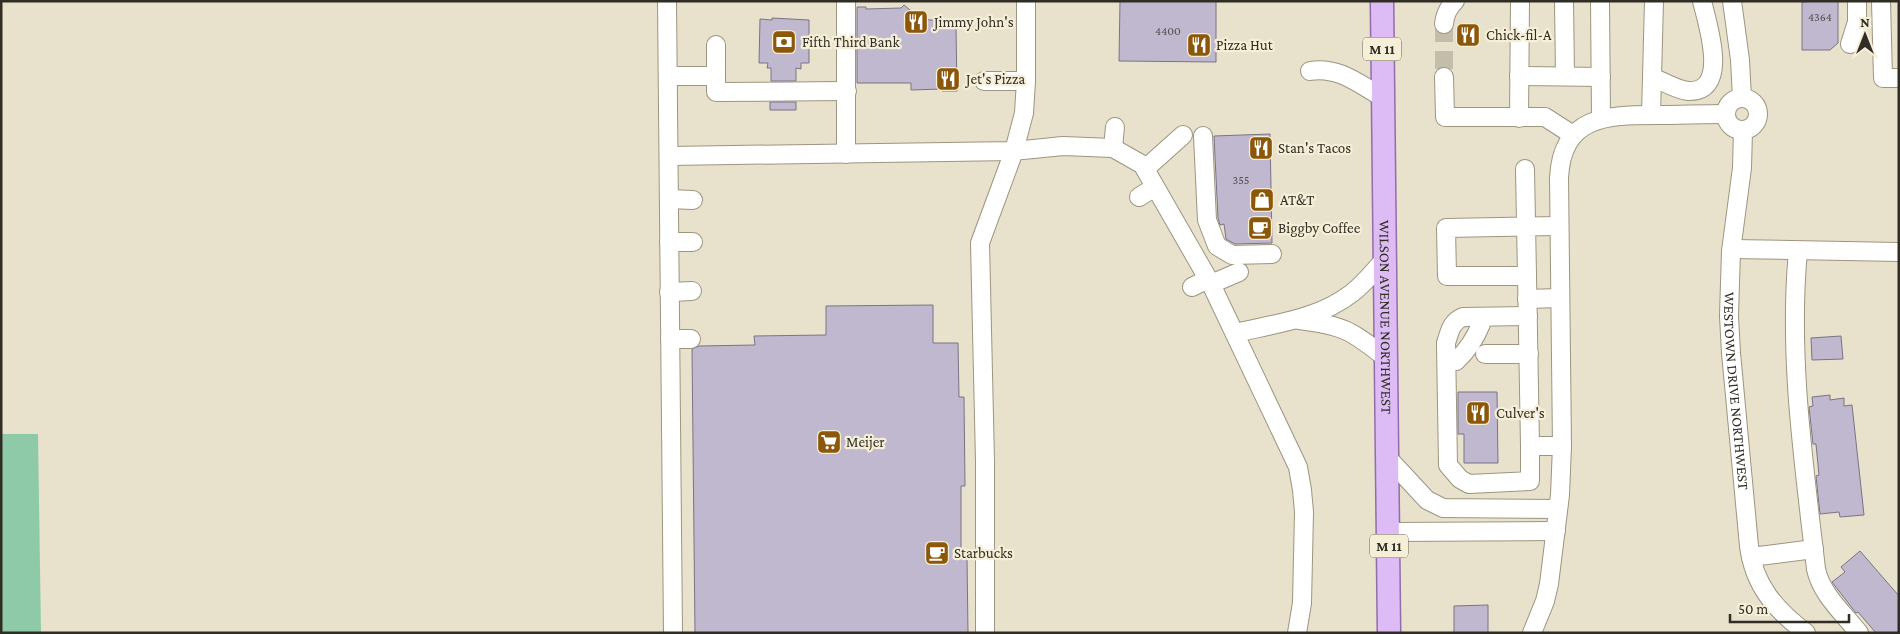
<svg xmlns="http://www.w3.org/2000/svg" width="1900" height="634" font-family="'Crimson Pro',serif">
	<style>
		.green { fill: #8ecaa8 }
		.building { fill: #c0b8ce; stroke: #7a7386 }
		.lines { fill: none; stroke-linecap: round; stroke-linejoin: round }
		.minor-tunnel { stroke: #c3bdaa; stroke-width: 18; stroke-dasharray: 18 9; stroke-linecap: butt }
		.minor-casing { stroke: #9c9580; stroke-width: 20 }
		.major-casing { stroke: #926da9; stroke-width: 25 }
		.minor { stroke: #fff; stroke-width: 18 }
		.major { stroke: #ddbcf6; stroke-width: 22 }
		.labels { text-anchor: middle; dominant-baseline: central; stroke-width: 4.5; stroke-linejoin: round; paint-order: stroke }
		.number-label { font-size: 12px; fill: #54504e }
		.shield { fill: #f6efd8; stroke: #6b675a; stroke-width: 1 }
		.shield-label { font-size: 14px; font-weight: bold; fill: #302d24 }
		.poi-label { font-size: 15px; fill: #302d24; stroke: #f6efd8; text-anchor: start }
		.street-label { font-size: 15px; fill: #302d24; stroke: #f6efd8 }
	</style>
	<rect width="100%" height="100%" fill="#e8e1cb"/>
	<!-- green -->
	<path class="green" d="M 1,434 L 38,434 L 41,633 L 1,633 Z"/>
	<!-- building -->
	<path class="building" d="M 1120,1 L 1216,1 L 1216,62 L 1119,61 Z
		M 1818,1 L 1838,1 L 1838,43 L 1830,50 L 1802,50 L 1802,2 Z
		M 904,5 L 916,15 L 920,11 L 929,20 L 949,20 L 956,26 L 957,91 L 942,91 L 942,89 L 911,90 L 911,83 L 857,83 L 857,7 L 866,7 L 866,9 L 901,8 Z
		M 772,18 L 809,20 L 809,63 L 801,63 L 801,69 L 796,68 L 796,81 L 771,81 L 771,68 L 767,68 L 768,63 L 759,63 L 760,19 L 772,20 Z
		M 770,102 L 796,102 L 796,110 L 770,110 Z
		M 1270,134 L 1272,243 L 1235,244 L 1226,239 L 1224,224 L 1220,225 L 1218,218 L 1214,136 Z
		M 933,305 L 933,343 L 958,343 L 959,397 L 964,397 L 965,486 L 961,486 L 961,556 L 967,556 L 968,633 L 695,633 L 692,349 L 699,346 L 755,345 L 754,336 L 826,335 L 826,306 Z
		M 1841,336 L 1843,359 L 1812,360 L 1811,338 Z
		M 1458,392 L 1497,392 L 1498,463 L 1464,463 L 1464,434 L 1458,434 Z
		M 1830,395 L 1830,400 L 1844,398 L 1844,406 L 1852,405 L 1864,515 L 1840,517 L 1839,512 L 1820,514 L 1816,476 L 1819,475 L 1816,444 L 1813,444 L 1809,407 L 1813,406 L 1812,397 Z
		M 1860,551 L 1899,596 L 1899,633 L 1876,633 L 1858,612 L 1856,613 L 1832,582 L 1845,572 L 1841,567 Z
		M 1488,605 L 1488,633 L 1454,633 L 1454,606 Z"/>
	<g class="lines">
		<!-- minor-tunnel -->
		<path class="minor-tunnel" d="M 1444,24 L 1444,77"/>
		<defs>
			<g id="minor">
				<path d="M 667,1 L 673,633"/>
				<path d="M 846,1 L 846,154"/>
				<path d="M 1564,1 L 1565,76"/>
				<path d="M 1600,1 L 1601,118"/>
				<path d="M 1732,1 L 1740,60 L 1742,98"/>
				<path d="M 1881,1 L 1883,78 L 1899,78"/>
				<path d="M 1444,24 C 1445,14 1448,8 1455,1"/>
				<path d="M 1850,44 L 1857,22 L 1857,1"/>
				<path d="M 716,45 L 716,92 L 847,91"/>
				<path d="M 1310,71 C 1338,66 1359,84 1382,97"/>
				<path d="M 668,76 L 716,76"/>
				<path d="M 1519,76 L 1601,77"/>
				<path d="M 1444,77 L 1445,117 L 1545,117 L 1573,135"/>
				<path d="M 1652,77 C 1662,81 1677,90 1688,91 C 1731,93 1707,23 1702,1"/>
				<path d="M 984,81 L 1026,81"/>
				<circle cx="1742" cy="114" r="16"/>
				<path d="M 1651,115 L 1654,1"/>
				<path d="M 1519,118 L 1520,1"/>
				<path id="s1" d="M 1743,130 L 1742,168 L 1731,251 L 1729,316 L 1731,353 L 1749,546 C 1754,586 1776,610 1806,633"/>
				<path d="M 1203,136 L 1207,220 L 1217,246 L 1232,255 L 1272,254"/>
				<path d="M 1113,148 L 1115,127"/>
				<path d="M 669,156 L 1014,151 L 1024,113 L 1026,81 L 1026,1"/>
				<path d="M 1145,169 L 1183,135"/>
				<path d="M 1525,169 L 1527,276 L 1447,276 L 1446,228 L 1559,226"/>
				<path d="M 1139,197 L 1155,187"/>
				<path d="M 669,199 L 693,200"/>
				<path d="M 669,242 L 693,242"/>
				<path d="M 1732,249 L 1899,252"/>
				<path d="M 1798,251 C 1788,357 1804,464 1816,569 C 1821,594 1844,614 1859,633"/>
				<path d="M 1527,276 L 1530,446 L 1562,446"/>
				<path d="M 1211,284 L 1239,272"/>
				<path d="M 1192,287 L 1208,279"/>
				<path d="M 669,292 L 692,291"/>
				<path d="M 1527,299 L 1560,298"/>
				<path d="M 1528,316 L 1463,317 C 1451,322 1450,331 1446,343 L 1448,465 L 1460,479 L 1469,484 L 1530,481 L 1530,446"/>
				<path d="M 1299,320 C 1343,325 1352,331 1386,358"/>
				<path d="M 1235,333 C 1274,324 1319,319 1352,293 C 1364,284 1374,271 1384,260"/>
				<path d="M 670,339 L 691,339"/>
				<path d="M 1485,354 L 1529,354"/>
				<path d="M 1456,361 C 1467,351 1475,339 1481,324"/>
				<path d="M 1388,458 L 1427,500 L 1443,508 L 1558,509"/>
				<path d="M 1389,532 L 1556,531"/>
				<path d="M 1751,557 L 1814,549"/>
				<path d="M 985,633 L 985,461 L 980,243 L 1014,151 L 1063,146 L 1113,148 L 1143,165 L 1145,169 L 1211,284 L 1298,467 L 1302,490 L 1304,512 L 1302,603 L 1297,633"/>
				<path d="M 1532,633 L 1545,601 L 1549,584 L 1560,495 L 1562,446 L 1559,178 C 1562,116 1606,115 1656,115 C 1679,115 1702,114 1725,114"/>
			</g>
			<g id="major">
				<path id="s2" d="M 1382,1 L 1389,633"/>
			</g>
		</defs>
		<!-- minor casing -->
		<use href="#minor" class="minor-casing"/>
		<!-- major casing -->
		<use href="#major" class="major-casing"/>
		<!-- minor -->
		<use href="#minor" class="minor"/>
		<!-- major -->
		<use href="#major" class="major"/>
	</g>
	<!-- icons -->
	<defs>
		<symbol id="restaurant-square" viewBox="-11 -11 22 22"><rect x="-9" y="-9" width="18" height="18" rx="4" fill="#8d570a" stroke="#f6efd8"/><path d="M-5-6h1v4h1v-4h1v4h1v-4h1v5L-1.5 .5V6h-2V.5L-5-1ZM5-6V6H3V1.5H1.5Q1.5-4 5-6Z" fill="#fff"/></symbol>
		<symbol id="bank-square" viewBox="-11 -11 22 22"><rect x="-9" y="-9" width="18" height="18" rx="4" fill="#8d570a" stroke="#f6efd8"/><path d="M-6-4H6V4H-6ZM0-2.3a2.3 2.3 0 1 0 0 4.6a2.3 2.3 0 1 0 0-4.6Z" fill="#fff"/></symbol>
		<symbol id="shop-square" viewBox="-11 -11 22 22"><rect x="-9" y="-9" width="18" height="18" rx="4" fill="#8d570a" stroke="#f6efd8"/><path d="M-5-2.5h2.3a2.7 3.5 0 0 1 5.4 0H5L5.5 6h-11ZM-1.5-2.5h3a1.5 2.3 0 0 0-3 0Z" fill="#fff"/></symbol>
		<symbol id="cafe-square" viewBox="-11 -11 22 22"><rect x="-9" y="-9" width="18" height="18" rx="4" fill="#8d570a" stroke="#f6efd8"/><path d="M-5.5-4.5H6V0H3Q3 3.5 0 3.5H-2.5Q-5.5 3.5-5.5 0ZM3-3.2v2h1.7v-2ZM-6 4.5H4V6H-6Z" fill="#fff"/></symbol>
		<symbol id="supermarket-square" viewBox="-11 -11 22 22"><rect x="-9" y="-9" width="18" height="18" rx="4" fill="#8d570a" stroke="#f6efd8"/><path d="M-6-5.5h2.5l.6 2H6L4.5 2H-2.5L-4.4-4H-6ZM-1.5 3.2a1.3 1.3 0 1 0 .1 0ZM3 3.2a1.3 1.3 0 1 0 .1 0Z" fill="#fff"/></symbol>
	</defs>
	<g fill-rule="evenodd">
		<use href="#restaurant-square" x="902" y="8" width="28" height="28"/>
		<use href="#restaurant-square" x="1454" y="21" width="28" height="28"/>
		<use href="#bank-square" x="770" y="28" width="28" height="28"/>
		<use href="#restaurant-square" x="1185" y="31" width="28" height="28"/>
		<use href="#restaurant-square" x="934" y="65" width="28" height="28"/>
		<use href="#restaurant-square" x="1247" y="134" width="28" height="28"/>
		<use href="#shop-square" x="1248" y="186" width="28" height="28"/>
		<use href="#cafe-square" x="1246" y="214" width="28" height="28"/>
		<use href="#restaurant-square" x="1464" y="399" width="28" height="28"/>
		<use href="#supermarket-square" x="815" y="428" width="28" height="28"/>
		<use href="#cafe-square" x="923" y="539" width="28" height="28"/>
	</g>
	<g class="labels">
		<!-- number labels -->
		<g class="number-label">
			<text x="1820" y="17">4364</text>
			<text x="1168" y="31">4400</text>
			<text x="1241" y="180">355</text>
		</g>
		<!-- shield labels -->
		<g class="shield">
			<rect x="1363" y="37.5" width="38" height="23" rx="4"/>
			<rect x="1370" y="534.5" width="38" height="23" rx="4"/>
		</g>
		<g class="shield-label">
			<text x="1382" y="49">M 11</text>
			<text x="1389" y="546">M 11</text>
		</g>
		<!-- poi labels -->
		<g class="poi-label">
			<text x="934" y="22">Jimmy John's</text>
			<text x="1486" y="35">Chick-fil-A</text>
			<text x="802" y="42">Fifth Third Bank</text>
			<text x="1216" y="45">Pizza Hut</text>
			<text x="966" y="79">Jet's Pizza</text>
			<text x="1278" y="148">Stan's Tacos</text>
			<text x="1280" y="200">AT&amp;T</text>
			<text x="1278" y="228">Biggby Coffee</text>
			<text x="1496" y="413">Culver's</text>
			<text x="846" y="442">Meijer</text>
			<text x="954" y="553">Starbucks</text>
		</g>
		<!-- street labels -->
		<g class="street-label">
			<text stroke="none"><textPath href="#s2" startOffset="316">WILSON AVENUE NORTHWEST</textPath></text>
			<text stroke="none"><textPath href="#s1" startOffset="262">WESTOWN DRIVE NORTHWEST</textPath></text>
		</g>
	</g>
	<!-- border -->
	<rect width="1900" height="634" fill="none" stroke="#302d24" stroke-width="5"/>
	<!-- north arrow -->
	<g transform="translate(1865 35)" stroke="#f6efd8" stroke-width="4" paint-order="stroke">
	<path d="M0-4L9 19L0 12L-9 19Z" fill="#302d24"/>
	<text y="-8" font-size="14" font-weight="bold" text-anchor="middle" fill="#302d24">N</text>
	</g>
	<!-- scale -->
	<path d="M1730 614v8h119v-8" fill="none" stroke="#302d24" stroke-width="2.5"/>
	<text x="1738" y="614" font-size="15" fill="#302d24" stroke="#f6efd8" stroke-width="4" paint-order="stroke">50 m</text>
</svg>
